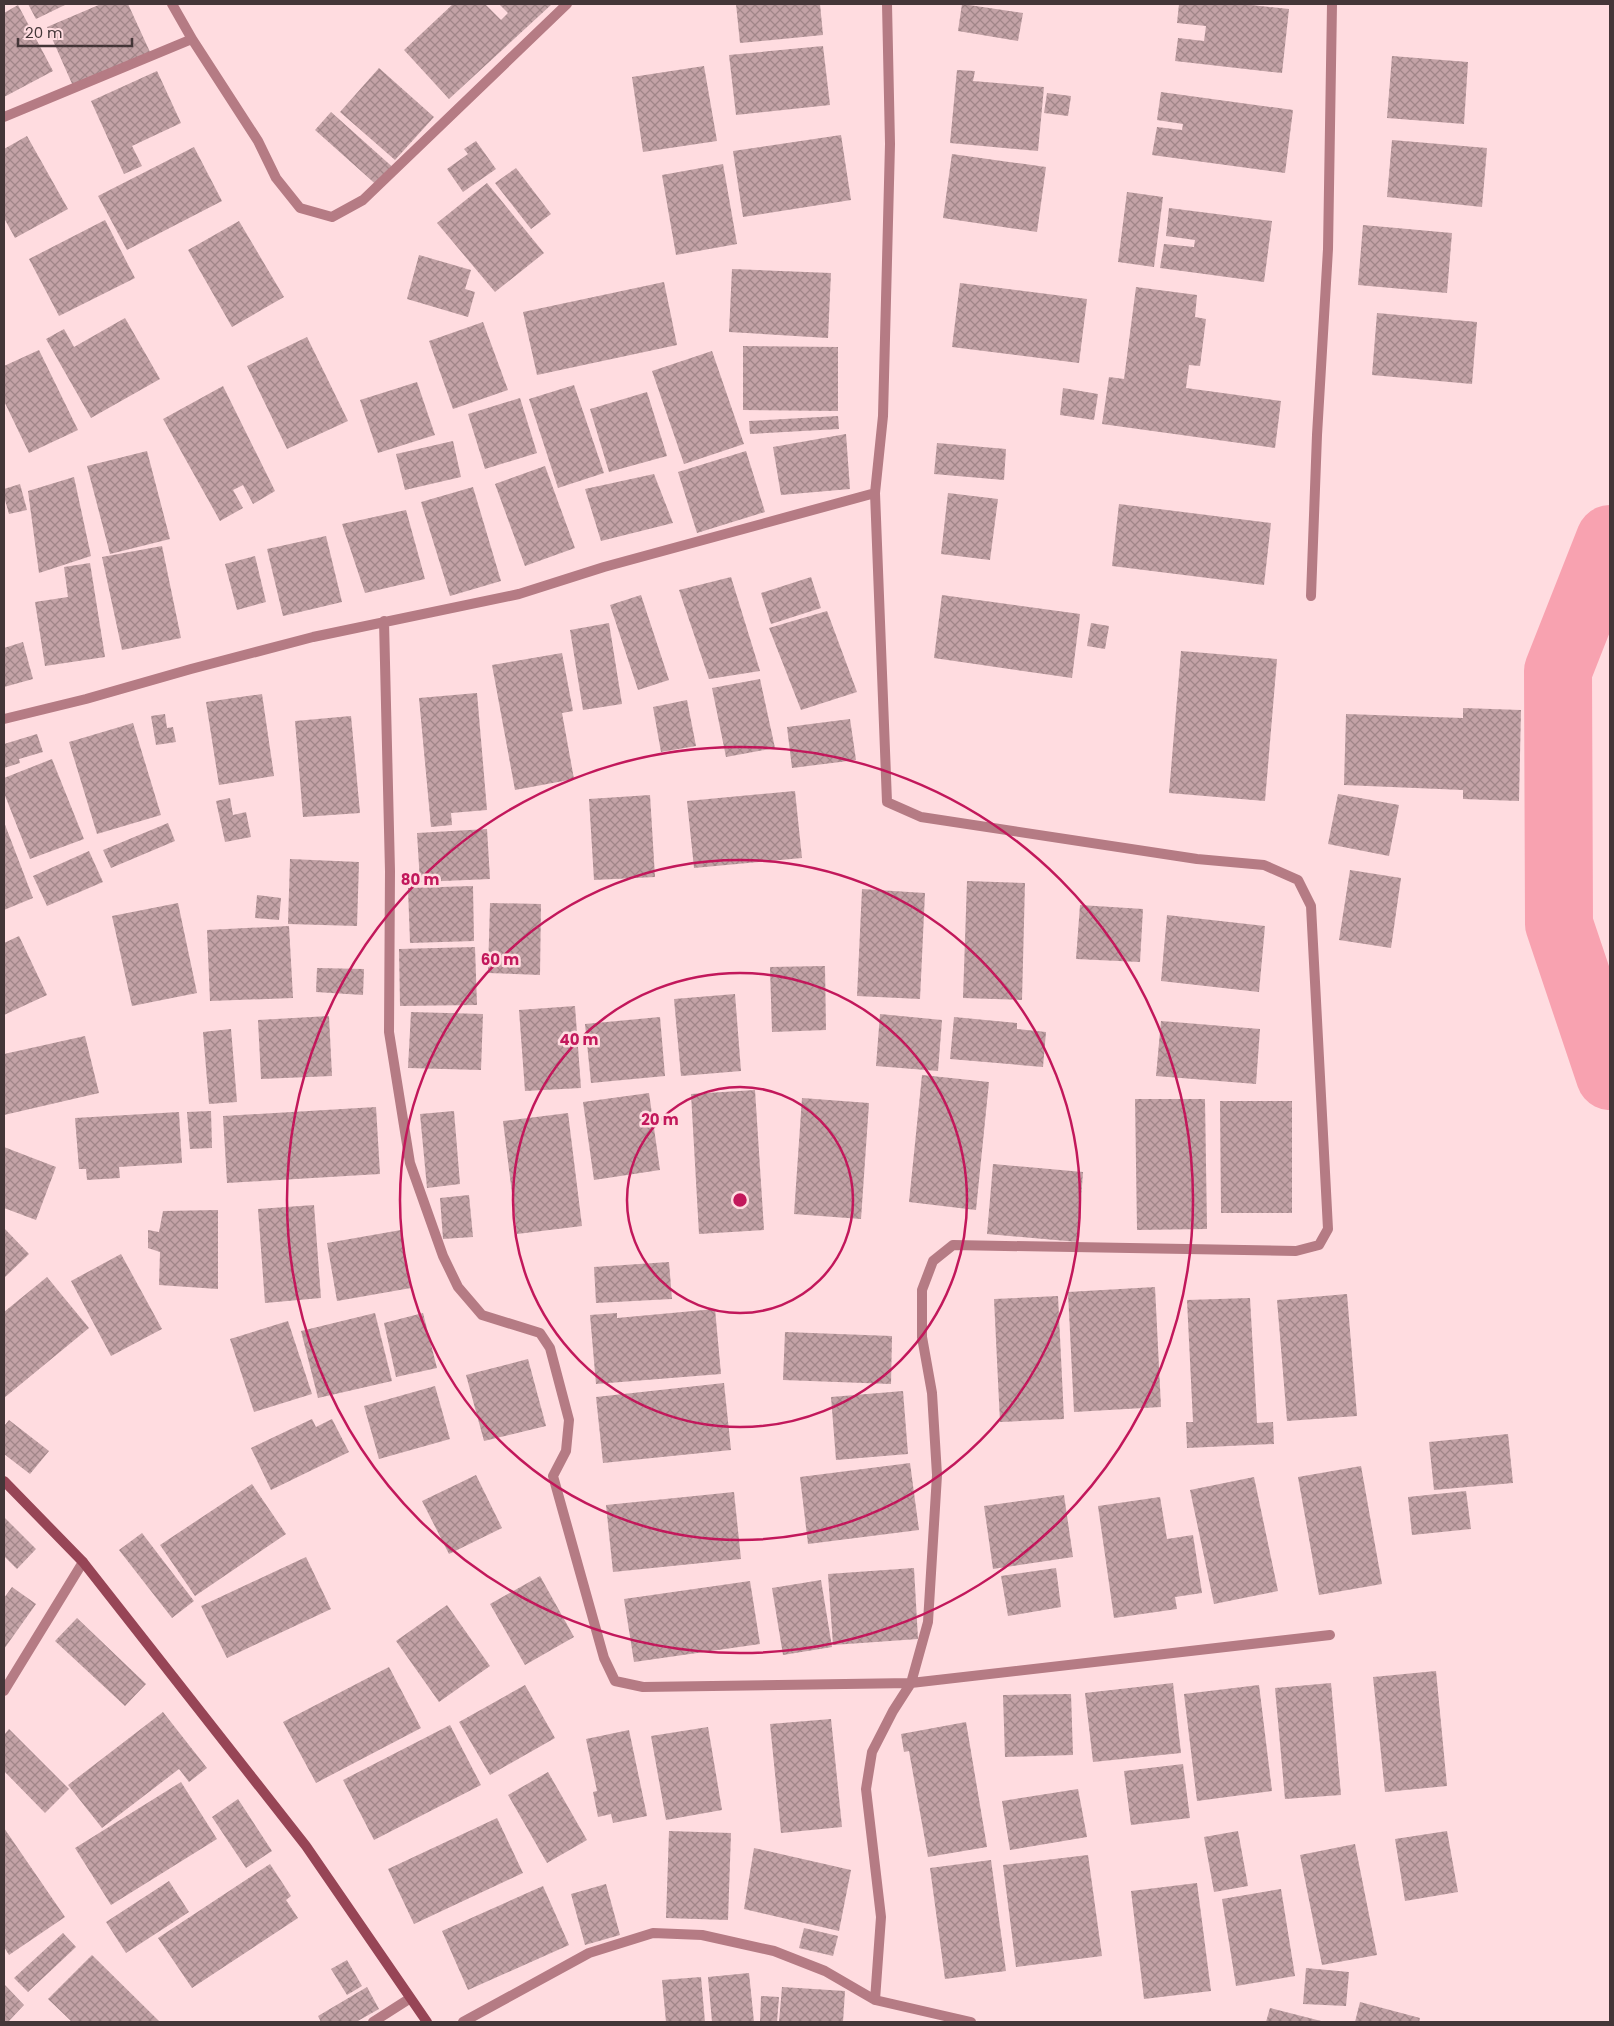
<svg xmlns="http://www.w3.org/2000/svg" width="1614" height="2026" font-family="Poppins,sans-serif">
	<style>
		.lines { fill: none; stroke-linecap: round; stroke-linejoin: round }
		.river { stroke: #f8a2b0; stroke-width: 68 }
		.building { fill: url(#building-cross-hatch) }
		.street { stroke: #b57b84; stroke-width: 10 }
		.secondary { stroke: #974556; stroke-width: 10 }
		.ring { fill: none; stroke: #c2185b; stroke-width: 2.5 }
		.centre { fill: #c2185b; stroke: #ffdce0; stroke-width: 2.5 }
		.ring-label { font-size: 15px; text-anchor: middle; font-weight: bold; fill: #c2185b; stroke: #ffdce0; stroke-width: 5; stroke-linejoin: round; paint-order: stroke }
	</style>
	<defs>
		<pattern id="building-cross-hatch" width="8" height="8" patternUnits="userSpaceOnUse" patternTransform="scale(1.25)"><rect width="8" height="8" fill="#c3a2a6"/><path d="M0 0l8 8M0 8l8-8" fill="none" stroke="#a08588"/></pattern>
	</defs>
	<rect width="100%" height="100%" fill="#ffdce0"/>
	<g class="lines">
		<!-- river -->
		<path class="river" d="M 1610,539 L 1558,671 L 1559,924 L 1610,1076"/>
	</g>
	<!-- building -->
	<path class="building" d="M 28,4 L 67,4 L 36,19 Z
		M 101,4 L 128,4 L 150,52 L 73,86 L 47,27 Z
		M 453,4 L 485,4 L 501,20 L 508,13 L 499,4 L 552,4 L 449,99 L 404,50 Z
		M 736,4 L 820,4 L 823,35 L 740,43 Z
		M 962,4 L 1023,13 L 1018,41 L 958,31 Z
		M 1179,4 L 1242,4 L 1289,9 L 1282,73 L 1175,61 L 1178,38 L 1204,41 L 1206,26 L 1177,23 Z
		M 18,5 L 53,71 L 4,97 L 4,13 Z
		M 823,46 L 830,105 L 736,115 L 729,55 Z
		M 1392,56 L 1468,62 L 1464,124 L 1387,118 Z
		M 704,66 L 717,141 L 643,152 L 632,77 Z
		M 379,68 L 434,117 L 395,160 L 340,112 Z
		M 957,70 L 975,71 L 973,81 L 1044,87 L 1038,151 L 950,143 Z
		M 157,71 L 181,123 L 132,146 L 142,166 L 124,174 L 91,101 Z
		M 1161,92 L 1293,110 L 1285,173 L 1152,155 L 1157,127 L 1182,130 L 1183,124 L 1157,120 Z
		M 1047,93 L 1071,96 L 1068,116 L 1044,113 Z
		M 331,112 L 397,171 L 380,188 L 315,130 Z
		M 841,135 L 851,200 L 743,217 L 733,151 Z
		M 27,136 L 68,209 L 15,238 L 4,218 L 4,149 Z
		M 1392,140 L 1487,148 L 1482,207 L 1387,197 Z
		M 476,141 L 496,169 L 463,192 L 447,169 L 468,154 L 464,149 Z
		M 194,147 L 222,201 L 127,250 L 98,196 Z
		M 952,154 L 1046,167 L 1037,232 L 943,218 Z
		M 723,164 L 737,244 L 676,255 L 662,175 Z
		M 516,168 L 551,214 L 531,229 L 495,183 Z
		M 487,183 L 544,253 L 495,292 L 437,223 Z
		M 1127,192 L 1163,197 L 1154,267 L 1118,262 Z
		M 1169,208 L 1272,221 L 1264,282 L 1160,268 L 1164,244 L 1194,247 L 1195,240 L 1166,236 Z
		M 105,220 L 135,278 L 59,316 L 29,259 Z
		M 239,221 L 284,297 L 232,327 L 188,250 Z
		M 1363,225 L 1452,233 L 1447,293 L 1358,285 Z
		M 419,255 L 471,270 L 465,289 L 475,292 L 468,317 L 407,299 Z
		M 732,269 L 831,273 L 828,338 L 729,332 Z
		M 664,282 L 677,345 L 537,375 L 523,312 Z
		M 960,283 L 1087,299 L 1079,363 L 952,347 Z
		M 1136,287 L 1197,295 L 1195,317 L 1206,319 L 1200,366 L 1189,365 L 1186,388 L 1281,401 L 1275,448 L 1102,424 L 1109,377 L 1124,379 Z
		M 1377,313 L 1477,322 L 1472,384 L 1372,375 Z
		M 125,318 L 160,379 L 91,418 L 46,339 L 64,329 L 74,347 Z
		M 483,322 L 508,390 L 453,409 L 429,341 Z
		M 307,337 L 348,421 L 287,449 L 247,366 Z
		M 743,346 L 838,347 L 838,411 L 743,410 Z
		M 39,350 L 78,430 L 29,453 L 4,401 L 4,366 Z
		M 712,351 L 744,444 L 684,464 L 652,371 Z
		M 417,382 L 435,435 L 378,453 L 360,400 Z
		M 574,385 L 604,473 L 558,488 L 529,399 Z
		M 223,386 L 275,491 L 253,504 L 243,485 L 233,490 L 243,508 L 220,521 L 163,419 Z
		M 1063,388 L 1098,394 L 1094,420 L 1060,415 Z
		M 647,392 L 667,456 L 609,472 L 590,409 Z
		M 520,398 L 537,453 L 485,469 L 468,414 Z
		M 838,416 L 839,429 L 750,434 L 749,421 Z
		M 846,434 L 850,489 L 781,495 L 773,447 Z
		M 453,441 L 461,477 L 405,490 L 396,454 Z
		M 937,443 L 1006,449 L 1004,480 L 934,474 Z
		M 147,451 L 170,539 L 110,554 L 87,466 Z
		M 746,451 L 765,512 L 697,533 L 678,472 Z
		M 545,466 L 575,548 L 525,566 L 495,484 Z
		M 654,474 L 673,523 L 601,541 L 585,489 Z
		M 74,477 L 91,556 L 39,573 L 28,491 Z
		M 20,484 L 27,510 L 9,514 L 4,496 L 4,489 Z
		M 473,487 L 501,581 L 450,596 L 421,502 Z
		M 948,493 L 998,499 L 990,560 L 941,554 Z
		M 1119,504 L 1271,523 L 1264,585 L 1112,566 Z
		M 406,510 L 425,579 L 365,593 L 342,524 Z
		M 326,536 L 342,602 L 283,616 L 267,549 Z
		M 162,546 L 181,638 L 122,650 L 102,557 Z
		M 255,556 L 266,602 L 237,610 L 225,564 Z
		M 90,563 L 105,657 L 45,666 L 35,602 L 68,597 L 64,567 Z
		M 731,577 L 760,671 L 709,679 L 679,590 Z
		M 811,577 L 821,608 L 771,624 L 761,593 Z
		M 641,595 L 669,680 L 638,690 L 610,605 Z
		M 942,595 L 1080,614 L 1072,678 L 934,658 Z
		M 827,611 L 857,692 L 801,710 L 769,628 Z
		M 609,623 L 622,704 L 583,710 L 570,630 Z
		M 1091,623 L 1109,626 L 1105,649 L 1087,646 Z
		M 23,642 L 33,679 L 4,687 L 4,648 Z
		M 1181,651 L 1277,659 L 1265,801 L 1169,793 Z
		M 562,653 L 573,711 L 562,713 L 574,779 L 515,790 L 492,665 Z
		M 760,679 L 775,748 L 726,757 L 712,688 Z
		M 477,693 L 487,810 L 451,813 L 452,825 L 431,827 L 419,698 Z
		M 262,694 L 274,776 L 219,785 L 206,702 Z
		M 687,700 L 696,746 L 661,752 L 653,707 Z
		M 1463,708 L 1521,710 L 1519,801 L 1463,799 L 1463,790 L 1344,785 L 1346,714 L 1463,718 Z
		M 165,714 L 167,728 L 173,727 L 176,742 L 156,745 L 151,716 Z
		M 351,716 L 360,813 L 303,817 L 295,721 Z
		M 850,719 L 856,760 L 792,768 L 787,727 Z
		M 133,723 L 161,815 L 97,834 L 69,742 Z
		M 37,734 L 43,752 L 19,759 L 20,763 L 4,768 L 4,744 Z
		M 52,759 L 84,839 L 30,859 L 4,793 L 4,778 Z
		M 795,791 L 802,858 L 694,868 L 687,801 Z
		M 1338,794 L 1399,805 L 1389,856 L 1328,844 Z
		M 650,795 L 655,877 L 594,880 L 589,799 Z
		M 230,798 L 233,815 L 246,812 L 251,837 L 225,842 L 216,801 Z
		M 4,822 L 33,898 L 4,910 Z
		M 168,823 L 175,841 L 111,868 L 103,850 Z
		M 487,829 L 490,879 L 420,882 L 417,833 Z
		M 89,851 L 103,882 L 47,906 L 33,876 Z
		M 290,859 L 359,862 L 357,926 L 288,924 Z
		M 1350,870 L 1401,878 L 1391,948 L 1339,940 Z
		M 967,881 L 1025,883 L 1022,1000 L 963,998 Z
		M 473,886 L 474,941 L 410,943 L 408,888 Z
		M 862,889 L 925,893 L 920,999 L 857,996 Z
		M 257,895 L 281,898 L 279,920 L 255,918 Z
		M 178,903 L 197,993 L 132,1006 L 112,916 Z
		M 490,903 L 541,904 L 540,975 L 488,973 Z
		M 1080,905 L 1143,909 L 1140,962 L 1076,959 Z
		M 1167,915 L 1265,926 L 1259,992 L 1161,981 Z
		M 289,926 L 293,998 L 210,1001 L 207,930 Z
		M 19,936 L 47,995 L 4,1015 L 4,943 Z
		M 475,947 L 477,1005 L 400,1006 L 399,949 Z
		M 825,966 L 826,1030 L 772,1032 L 770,967 Z
		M 317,968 L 364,969 L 363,995 L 316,992 Z
		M 735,994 L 741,1071 L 681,1076 L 674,999 Z
		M 575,1006 L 581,1088 L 525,1091 L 519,1010 Z
		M 411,1012 L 483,1014 L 481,1070 L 408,1068 Z
		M 880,1014 L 942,1020 L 938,1071 L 876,1066 Z
		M 329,1016 L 332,1076 L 261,1079 L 258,1020 Z
		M 660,1017 L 665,1076 L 591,1083 L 585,1024 Z
		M 954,1017 L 1017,1023 L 1017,1029 L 1046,1032 L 1043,1067 L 950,1059 Z
		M 1161,1021 L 1260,1029 L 1256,1084 L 1156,1076 Z
		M 231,1029 L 237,1102 L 209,1104 L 203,1032 Z
		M 85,1036 L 99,1093 L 4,1115 L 4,1054 Z
		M 922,1075 L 989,1082 L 976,1210 L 909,1202 Z
		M 755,1090 L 764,1230 L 699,1234 L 691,1094 Z
		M 649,1093 L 660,1170 L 594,1180 L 583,1102 Z
		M 802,1098 L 869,1103 L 861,1219 L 794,1214 Z
		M 1135,1099 L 1205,1099 L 1207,1229 L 1137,1230 Z
		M 1220,1101 L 1292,1101 L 1292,1213 L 1221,1213 Z
		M 376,1107 L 380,1174 L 227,1183 L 223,1116 Z
		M 211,1111 L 212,1148 L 190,1149 L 187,1112 Z
		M 454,1111 L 460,1184 L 427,1188 L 420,1114 Z
		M 179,1112 L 182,1163 L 119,1167 L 120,1178 L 87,1180 L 86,1169 L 79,1169 L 75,1118 Z
		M 568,1113 L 582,1226 L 517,1234 L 503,1121 Z
		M 4,1147 L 56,1167 L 36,1220 L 4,1208 Z
		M 993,1164 L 1083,1172 L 1078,1242 L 987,1234 Z
		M 469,1195 L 473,1237 L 443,1239 L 440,1198 Z
		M 314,1205 L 321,1298 L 265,1303 L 258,1209 Z
		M 218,1210 L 218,1289 L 159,1285 L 160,1252 L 148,1248 L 148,1230 L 159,1232 L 163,1211 Z
		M 4,1228 L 29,1254 L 4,1278 Z
		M 401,1230 L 411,1288 L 337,1301 L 327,1243 Z
		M 121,1254 L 162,1329 L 111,1356 L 71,1281 Z
		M 669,1262 L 672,1299 L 596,1303 L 594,1267 Z
		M 47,1277 L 89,1328 L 4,1398 L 4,1312 Z
		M 1155,1287 L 1161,1407 L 1074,1412 L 1068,1292 Z
		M 1347,1294 L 1357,1416 L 1287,1421 L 1277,1300 Z
		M 1058,1296 L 1064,1419 L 1000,1422 L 994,1299 Z
		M 1250,1298 L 1257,1423 L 1273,1422 L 1274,1444 L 1187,1448 L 1186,1422 L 1193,1422 L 1187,1300 Z
		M 715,1309 L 721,1374 L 596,1384 L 590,1315 L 617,1313 L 617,1318 Z
		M 375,1313 L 392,1381 L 318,1398 L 301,1331 Z
		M 423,1313 L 437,1368 L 396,1377 L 384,1323 Z
		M 288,1321 L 312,1394 L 254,1412 L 230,1339 Z
		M 785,1332 L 892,1336 L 891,1384 L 783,1380 Z
		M 528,1359 L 546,1426 L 484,1441 L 466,1375 Z
		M 724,1383 L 731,1450 L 603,1463 L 596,1397 Z
		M 435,1386 L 450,1439 L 379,1459 L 364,1406 Z
		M 903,1391 L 908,1454 L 836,1460 L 831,1397 Z
		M 312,1419 L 316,1427 L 332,1419 L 349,1452 L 271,1490 L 251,1448 Z
		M 9,1420 L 49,1451 L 30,1474 L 4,1454 L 4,1426 Z
		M 1508,1434 L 1513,1483 L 1434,1490 L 1429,1442 Z
		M 910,1463 L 919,1530 L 808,1544 L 800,1477 Z
		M 1361,1466 L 1382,1584 L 1319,1595 L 1298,1477 Z
		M 476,1475 L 502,1528 L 449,1554 L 422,1501 Z
		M 1254,1477 L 1278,1591 L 1214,1604 L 1190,1490 Z
		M 252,1484 L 286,1534 L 195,1596 L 160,1545 Z
		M 1466,1491 L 1471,1529 L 1412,1535 L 1408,1497 Z
		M 734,1492 L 741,1559 L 613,1572 L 606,1505 Z
		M 1064,1495 L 1073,1557 L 993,1569 L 984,1506 Z
		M 1160,1497 L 1167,1539 L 1193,1535 L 1202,1593 L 1175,1597 L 1177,1609 L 1114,1618 L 1098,1506 Z
		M 4,1517 L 36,1549 L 17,1569 L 4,1556 Z
		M 142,1533 L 194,1601 L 172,1618 L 119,1550 Z
		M 306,1557 L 331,1609 L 227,1658 L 201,1606 Z
		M 914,1568 L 918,1639 L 833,1645 L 828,1574 Z
		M 1056,1568 L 1061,1607 L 1008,1616 L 1001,1576 Z
		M 540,1576 L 574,1637 L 525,1665 L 490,1604 Z
		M 821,1580 L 832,1647 L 783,1655 L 772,1588 Z
		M 750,1581 L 760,1644 L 634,1662 L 624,1599 Z
		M 12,1587 L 36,1604 L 4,1649 L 4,1598 Z
		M 447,1605 L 490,1666 L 439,1702 L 396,1641 Z
		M 77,1618 L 146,1684 L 125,1706 L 55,1641 Z
		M 389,1667 L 421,1728 L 316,1783 L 283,1722 Z
		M 1436,1671 L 1447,1786 L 1385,1792 L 1373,1677 Z
		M 1173,1683 L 1181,1753 L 1093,1762 L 1085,1693 Z
		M 1331,1683 L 1341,1795 L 1285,1799 L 1275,1688 Z
		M 525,1685 L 555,1738 L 490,1775 L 459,1722 Z
		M 1259,1685 L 1272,1791 L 1197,1801 L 1184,1694 Z
		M 1071,1694 L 1073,1755 L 1005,1757 L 1003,1695 Z
		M 163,1712 L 207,1768 L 189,1782 L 179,1769 L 102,1828 L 68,1785 Z
		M 831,1719 L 842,1827 L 781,1833 L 770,1724 Z
		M 966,1722 L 987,1847 L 928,1857 L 909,1751 L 904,1752 L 901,1734 Z
		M 450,1725 L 481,1785 L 374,1840 L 343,1780 Z
		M 708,1727 L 722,1810 L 666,1820 L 651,1736 Z
		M 9,1729 L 69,1789 L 45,1813 L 4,1771 L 4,1735 Z
		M 629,1730 L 647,1816 L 613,1823 L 611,1814 L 598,1817 L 593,1792 L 597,1791 L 586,1739 Z
		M 1183,1764 L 1190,1818 L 1131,1825 L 1124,1771 Z
		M 548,1772 L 587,1840 L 547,1863 L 508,1795 Z
		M 181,1782 L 217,1839 L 111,1905 L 75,1848 Z
		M 1078,1789 L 1087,1837 L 1010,1850 L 1002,1801 Z
		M 238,1799 L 272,1851 L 246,1868 L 212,1817 Z
		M 497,1818 L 523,1873 L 414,1924 L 388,1869 Z
		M 4,1828 L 65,1917 L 9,1955 L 4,1947 Z
		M 669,1831 L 731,1833 L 728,1920 L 666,1918 Z
		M 1238,1831 L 1248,1886 L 1214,1892 L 1204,1837 Z
		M 1447,1831 L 1458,1892 L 1405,1901 L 1395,1839 Z
		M 1355,1844 L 1377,1955 L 1322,1965 L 1300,1855 Z
		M 754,1848 L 851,1870 L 839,1931 L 744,1909 Z
		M 1088,1855 L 1102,1956 L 1016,1967 L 1003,1865 Z
		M 991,1860 L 1006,1971 L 945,1979 L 930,1868 Z
		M 270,1864 L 291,1896 L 286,1900 L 298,1918 L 192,1988 L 158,1938 Z
		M 169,1881 L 189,1912 L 126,1953 L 106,1922 Z
		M 1197,1883 L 1211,1991 L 1144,1999 L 1131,1891 Z
		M 606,1884 L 620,1935 L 585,1945 L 571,1894 Z
		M 543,1886 L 569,1945 L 468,1990 L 442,1931 Z
		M 1281,1889 L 1295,1976 L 1236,1986 L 1222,1899 Z
		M 804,1928 L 838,1936 L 833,1956 L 799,1948 Z
		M 63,1933 L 76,1947 L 28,1992 L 14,1978 Z
		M 92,1955 L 160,2022 L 72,2022 L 48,1999 Z
		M 347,1960 L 362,1986 L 347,1995 L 331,1969 Z
		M 1306,1968 L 1349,1972 L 1346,2006 L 1303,2004 Z
		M 749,1973 L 754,2022 L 712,2022 L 708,1977 Z
		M 701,1977 L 705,2022 L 666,2022 L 662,1980 Z
		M 4,1984 L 24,2005 L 8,2022 L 4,2022 Z
		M 367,1987 L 379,2009 L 356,2022 L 321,2022 L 318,2016 Z
		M 782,1987 L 845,1991 L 843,2022 L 779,2022 Z
		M 761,1996 L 779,1997 L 777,2022 L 760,2022 Z
		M 1360,2002 L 1420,2018 L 1419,2022 L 1355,2022 Z
		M 1270,2008 L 1325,2022 L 1266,2022 Z"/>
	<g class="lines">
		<!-- street -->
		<path class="street" d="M 172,4 L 192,39 L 258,141 L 276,178 L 300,208 L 332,217 L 363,200 L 567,4
			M 4,117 L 192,39
			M 1311,596 L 1317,435 L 1328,249 L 1332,4
			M 384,621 L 390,871 L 389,1032 L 410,1163 L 443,1256 L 458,1287 L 482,1315 L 540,1333 L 550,1348 L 569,1420 L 566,1451 L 553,1476 L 604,1658 L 615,1681 L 643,1687 L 911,1683 L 1330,1635
			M 4,719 L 86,699 L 191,669 L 313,637 L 519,594 L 604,567 L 875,493
			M 4,1691 L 83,1562
			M 875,2000 L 881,1917 L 866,1789 L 872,1752 L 893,1711 L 911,1683 L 928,1622 L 937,1475 L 932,1393 L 922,1337 L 922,1290 L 933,1261 L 953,1245 L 1296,1251 L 1319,1245 L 1328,1229 L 1311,906 L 1298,880 L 1264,865 L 1197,859 L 921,817 L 887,802 L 875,493 L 883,416 L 890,144 L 887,4
			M 373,2022 L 409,1999
			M 463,2022 L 589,1953 L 653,1933 L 702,1935 L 774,1951 L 825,1971 L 875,2000 L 971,2022"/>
		<!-- secondary -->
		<path class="secondary" d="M 4,1481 L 83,1562 L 306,1846 L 427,2022"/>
	</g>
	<!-- distance rings -->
	<g class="ring">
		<circle cx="740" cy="1200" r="113"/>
		<circle cx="740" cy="1200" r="227"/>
		<circle cx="740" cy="1200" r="340"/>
		<circle cx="740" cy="1200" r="453"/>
	</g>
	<circle cx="740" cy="1200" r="8" class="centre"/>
	<g class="ring-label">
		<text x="420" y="885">80 m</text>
		<text x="500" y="965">60 m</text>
		<text x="579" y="1045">40 m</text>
		<text x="660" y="1125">20 m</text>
	</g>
	<!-- border -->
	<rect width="1614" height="2026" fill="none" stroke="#443638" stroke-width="10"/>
	<!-- scale -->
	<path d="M18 38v8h114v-8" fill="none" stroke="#443638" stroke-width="2.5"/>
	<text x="25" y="38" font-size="15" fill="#443638" stroke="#ffdce0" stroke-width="4" paint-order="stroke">20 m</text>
</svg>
